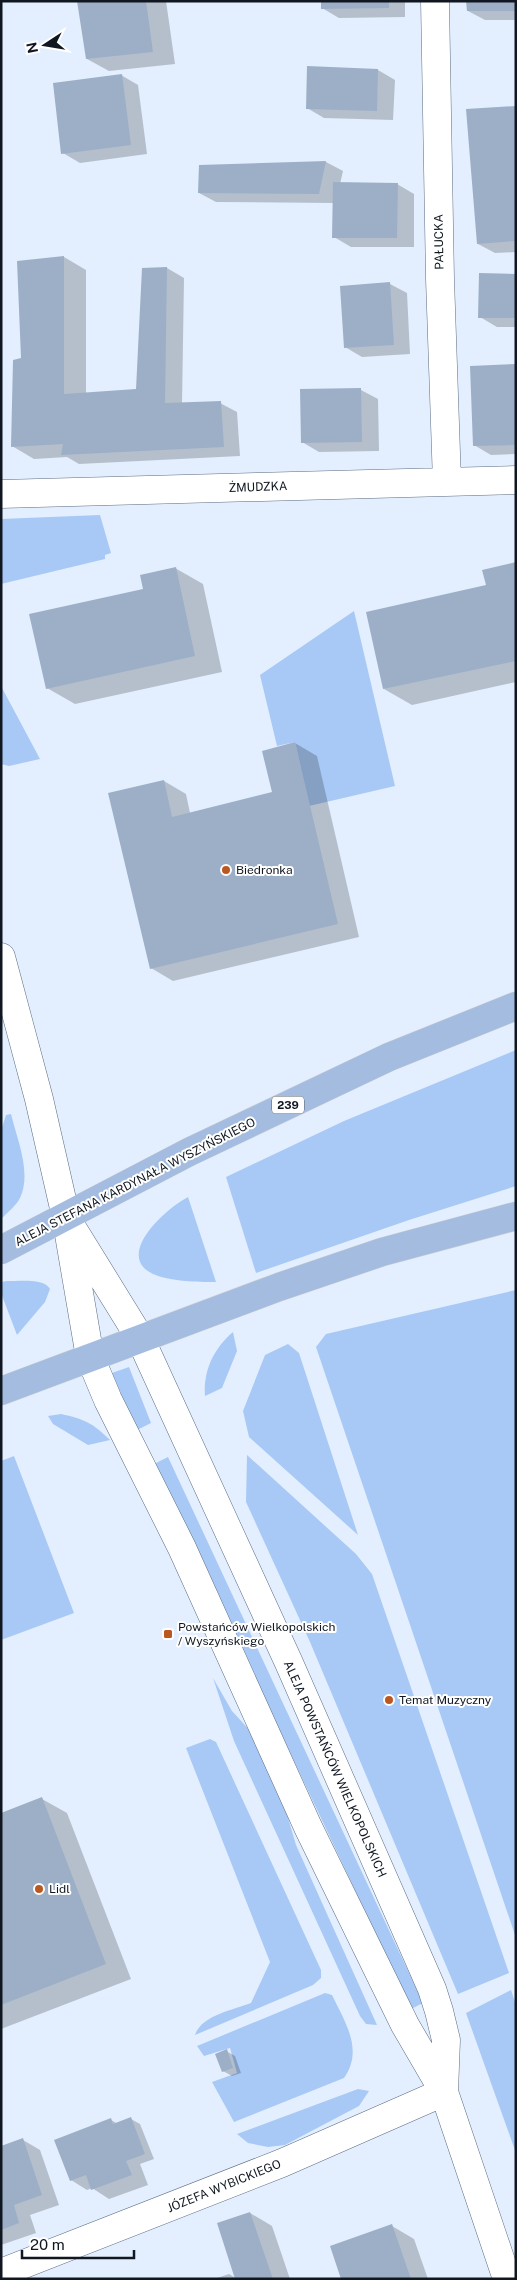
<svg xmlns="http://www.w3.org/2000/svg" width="517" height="2280" font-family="'Public Sans',sans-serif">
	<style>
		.green { fill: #a8c9f6 }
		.shadow { fill: #0003 }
		.building { fill: #9dafc7 }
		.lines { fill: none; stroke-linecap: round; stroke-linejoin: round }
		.minor-casing { stroke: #5c6d83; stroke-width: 29 }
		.major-casing { stroke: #cfd1d2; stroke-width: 29 }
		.minor { stroke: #fff; stroke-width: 28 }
		.major { stroke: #a3bce0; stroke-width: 28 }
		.poi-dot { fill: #bb5820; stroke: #fff; stroke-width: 2 }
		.labels { text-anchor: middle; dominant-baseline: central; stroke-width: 4; stroke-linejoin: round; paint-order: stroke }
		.shield { fill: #fff; stroke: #585d63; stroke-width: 1 }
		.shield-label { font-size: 11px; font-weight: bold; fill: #101720 }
		.street-label { font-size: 12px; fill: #101720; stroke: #fff }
		.poi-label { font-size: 12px; fill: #101720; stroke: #fff; text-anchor: start }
	</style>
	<rect width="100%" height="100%" fill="#e3effe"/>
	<!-- green -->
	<path class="green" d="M 100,515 L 111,553 L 105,555 L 105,559 L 1,584 L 1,519 Z
		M 354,611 L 395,786 L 309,806 L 295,742 L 277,746 L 260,675 Z
		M 1,686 L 40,759 L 9,766 L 1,764 Z
		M 516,1050 L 516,1186 L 409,1220 L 256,1273 L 226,1177 L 344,1121 Z
		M 11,1114 C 17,1139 32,1173 20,1198 C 16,1206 7,1213 1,1219 L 1,1131 L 6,1115 Z
		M 188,1197 L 216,1282 C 197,1282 158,1282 144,1268 C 123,1246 170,1206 188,1197 Z
		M 7,1281 C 19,1281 45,1278 50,1289 L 45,1302 L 17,1335 L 1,1293 L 1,1282 Z
		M 516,1290 L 516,1938 L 316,1347 L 326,1334 Z
		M 233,1332 L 237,1351 L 226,1378 L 222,1388 L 205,1396 C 203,1371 214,1348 233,1332 Z
		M 288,1344 L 299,1353 L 358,1535 L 249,1437 L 243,1411 L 265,1355 Z
		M 129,1367 L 151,1423 L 137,1430 L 112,1373 Z
		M 61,1414 C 84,1419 93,1423 110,1440 L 88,1445 L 53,1424 L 48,1416 Z
		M 247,1455 L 356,1554 L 372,1574 L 509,1973 L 458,1994 L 310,1642 L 246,1502 Z
		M 14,1456 L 74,1613 L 1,1640 L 1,1461 Z
		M 168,1457 L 423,2003 L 411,2009 L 154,1464 Z
		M 213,1678 L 232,1711 L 255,1736 L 276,1777 L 296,1845 L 377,2025 L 366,2024 L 360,2016 L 234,1741 Z
		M 210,1739 L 216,1742 L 321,1970 L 321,1978 L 313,1985 L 195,2035 C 202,2015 233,2010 251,2003 L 270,1962 L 186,1748 Z
		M 511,1990 L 516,2005 L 516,2153 L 466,2013 Z
		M 325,1993 L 332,1995 C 345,2022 364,2050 344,2078 L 234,2122 L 212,2082 L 237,2073 L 230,2048 L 204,2056 L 197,2046 Z
		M 358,2089 L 369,2091 L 359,2106 L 285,2145 L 268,2147 L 248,2143 L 237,2134 Z"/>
	<!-- shadow -->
	<path class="shadow" d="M 78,1 L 166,1 L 175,64 L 109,71 L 87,59 Z
		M 322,1 L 405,1 L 405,17 L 339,18 L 322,8 Z
		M 516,1 L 516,20 L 485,20 L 468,11 Z
		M 378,70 L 395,80 L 393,120 L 324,118 L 307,108 Z
		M 121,75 L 138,85 L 147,154 L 80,163 L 63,153 Z
		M 516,107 L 516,252 L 495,253 L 478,244 Z
		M 326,162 L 343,171 L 340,184 L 397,184 L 414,194 L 414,247 L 351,247 L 334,237 L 334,203 L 216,202 L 199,193 L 201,166 Z
		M 64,257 L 86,270 L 86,394 L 137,390 L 167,268 L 184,278 L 182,404 L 220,403 L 237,412 L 240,456 L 79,464 L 67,457 L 34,459 L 12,446 L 22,359 L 19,262 Z
		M 516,275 L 516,327 L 497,327 L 480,317 Z
		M 390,284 L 407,293 L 410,354 L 362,357 L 345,347 Z
		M 516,366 L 516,454 L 491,455 L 474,445 Z
		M 361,390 L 378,399 L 379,451 L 319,452 L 302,442 Z
		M 516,564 L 516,682 L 412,705 L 384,689 L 487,586 Z
		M 175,568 L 203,584 L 222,672 L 75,704 L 47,688 L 144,590 Z
		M 295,743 L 317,756 L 359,937 L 173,981 L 151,968 L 164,781 L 186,794 L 190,813 L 273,793 Z
		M 42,1799 L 67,1813 L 131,1979 L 1,2029 L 1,1814 Z
		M 226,2051 L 235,2056 L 241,2073 L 232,2076 L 223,2071 Z
		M 131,2119 L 140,2124 L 154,2159 L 140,2164 L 148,2185 L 109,2199 L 92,2188 L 87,2190 L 71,2180 L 111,2120 L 118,2124 Z
		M 23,2140 L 40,2150 L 59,2205 L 30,2215 L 36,2233 L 1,2245 L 1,2147 Z
		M 250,2213 L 272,2226 L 290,2279 L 214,2279 L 229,2274 L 237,2279 Z
		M 392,2226 L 414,2239 L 428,2279 L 342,2279 Z"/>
	<!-- building -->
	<path class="building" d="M 77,1 L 146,1 L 153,52 L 86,59 Z
		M 321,1 L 389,1 L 389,8 L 321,9 Z
		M 466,1 L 516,1 L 516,11 L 467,11 Z
		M 307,66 L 378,69 L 377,111 L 306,109 Z
		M 122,74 L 131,145 L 61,154 L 53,83 Z
		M 516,106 L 516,241 L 477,244 L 466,109 Z
		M 326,161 L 319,194 L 198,193 L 199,165 Z
		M 333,182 L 398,183 L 397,238 L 332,238 Z
		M 64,256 L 64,394 L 136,389 L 142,268 L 167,267 L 165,403 L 221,401 L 224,447 L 61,455 L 63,444 L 11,447 L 13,360 L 21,358 L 17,261 Z
		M 479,273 L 516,274 L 516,318 L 478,318 Z
		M 390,282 L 394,345 L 344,348 L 340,286 Z
		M 516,364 L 516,445 L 473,446 L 470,366 Z
		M 361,388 L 362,442 L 301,443 L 300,389 Z
		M 516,562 L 516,661 L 383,689 L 366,612 L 486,585 L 482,570 Z
		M 176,567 L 195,656 L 46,689 L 29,614 L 143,589 L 140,575 Z
		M 295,742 L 338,924 L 150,969 L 108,793 L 164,780 L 172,817 L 272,792 L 262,751 Z
		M 42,1797 L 106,1964 L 1,2005 L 1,1813 Z
		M 227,2049 L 233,2068 L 222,2072 L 215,2054 Z
		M 131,2117 L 145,2154 L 126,2161 L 132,2175 L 91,2190 L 86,2175 L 70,2181 L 54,2140 L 111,2118 L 113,2124 Z
		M 23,2138 L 42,2195 L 14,2205 L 19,2223 L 1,2230 L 1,2146 Z
		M 250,2212 L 273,2279 L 235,2279 L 217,2223 Z
		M 392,2224 L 411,2279 L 341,2279 L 330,2246 Z"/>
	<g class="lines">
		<defs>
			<path id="minor" d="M 435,1 L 440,279 L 447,482
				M 1,494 L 516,480
				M 1,957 L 39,1099 L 66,1217 L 90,1357 L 108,1400 L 182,1548 L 308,1827 L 405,2025 L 444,2092 L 507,2279
				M 74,1231 L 140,1338 L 289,1663 L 432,1989 L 439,2011 L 446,2040 L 444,2092
				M 1,2273 L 282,2163 L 444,2092"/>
			<path id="major" d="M 1,1250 L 189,1152 L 389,1057 L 516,1006
				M 1,1391 L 279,1287 L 382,1252 L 516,1216"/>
		</defs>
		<!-- minor casing -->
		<use href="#minor" class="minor-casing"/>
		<!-- major casing -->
		<use href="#major" class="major-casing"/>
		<!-- minor -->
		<use href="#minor" class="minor"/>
		<!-- major -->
		<use href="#major" class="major"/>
	</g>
	<!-- markers -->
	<g class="poi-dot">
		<circle cx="226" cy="870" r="5"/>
		<rect x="163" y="1629" width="10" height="10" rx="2.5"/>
		<circle cx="389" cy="1700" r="5"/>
		<circle cx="39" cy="1889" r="5"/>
	</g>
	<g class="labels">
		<!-- shield labels -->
		<rect class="shield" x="272" y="1096.5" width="32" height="17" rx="4"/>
		<g class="shield-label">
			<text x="288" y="1105">239</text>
		</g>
		<!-- street labels -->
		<g class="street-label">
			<text transform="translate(439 242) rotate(-91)">PAŁUCKA</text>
			<text transform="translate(258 487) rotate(-2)">ŻMUDZKA</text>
			<text transform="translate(135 1182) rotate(-27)">ALEJA STEFANA KARDYNAŁA WYSZYŃSKIEGO</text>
			<text transform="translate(335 1769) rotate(66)">ALEJA POWSTAŃCÓW WIELKOPOLSKICH</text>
			<text transform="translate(224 2186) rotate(-22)">JÓZEFA WYBICKIEGO</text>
		</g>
		<!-- poi labels -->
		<g class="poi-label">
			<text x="236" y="870">Biedronka</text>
			<text x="178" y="1627">Powstańców Wielkopolskich<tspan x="178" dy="14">/ Wyszyńskiego</tspan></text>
			<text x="399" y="1700">Temat Muzyczny</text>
			<text x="49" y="1889">Lidl</text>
		</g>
	</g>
	<!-- border -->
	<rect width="517" height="2280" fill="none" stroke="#101720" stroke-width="5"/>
	<!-- north arrow -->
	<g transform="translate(45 45) rotate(258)" stroke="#ffffff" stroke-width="4" paint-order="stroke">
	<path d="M0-4L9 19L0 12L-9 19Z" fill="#101720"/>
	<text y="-8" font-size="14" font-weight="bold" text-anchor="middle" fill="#101720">N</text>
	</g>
	<!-- scale -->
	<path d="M22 2250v8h112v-8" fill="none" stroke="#101720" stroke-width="2.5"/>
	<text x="30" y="2250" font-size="15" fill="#101720" stroke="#ffffff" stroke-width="4" paint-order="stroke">20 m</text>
</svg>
